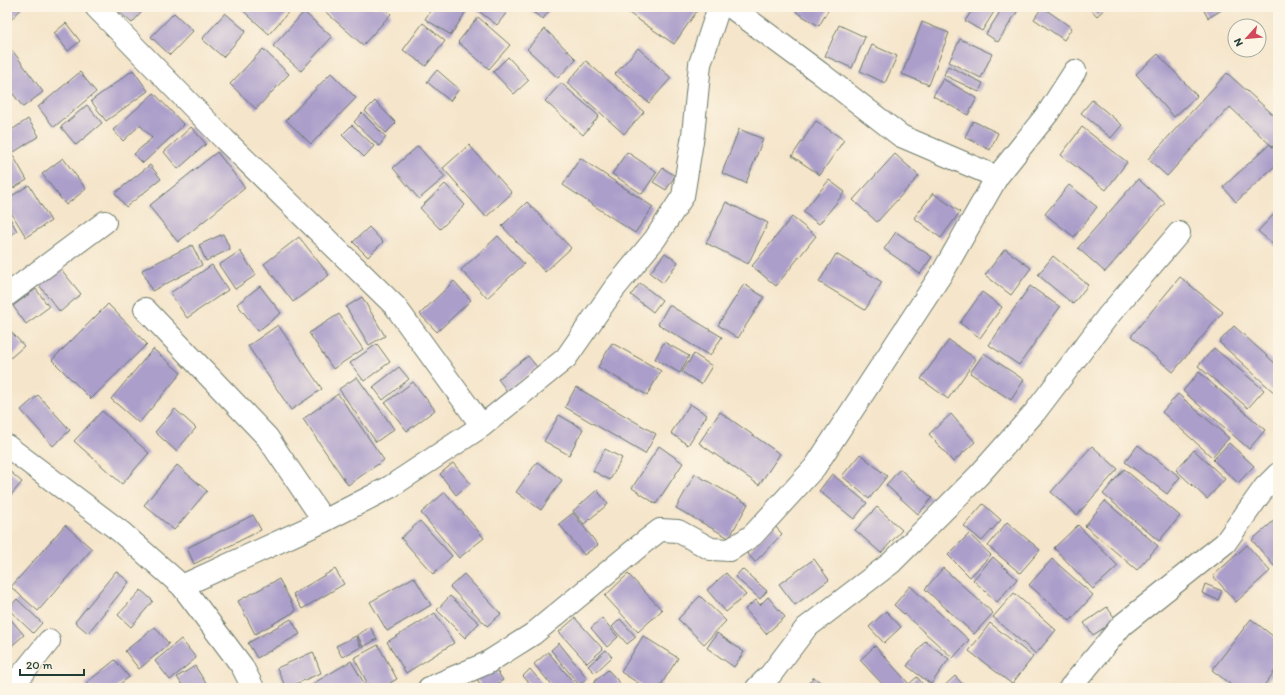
<svg xmlns="http://www.w3.org/2000/svg" width="1285" height="695" font-family="Itim,sans-serif">
	<style>
		.building { fill: #ab9eca }
		.lines { fill: none; stroke-linecap: round; stroke-linejoin: round }
		.minor-casing { stroke: #6a7868; stroke-width: 24 }
		.minor { stroke: #fff; stroke-width: 22 }
	</style>
	<rect width="100%" height="100%" fill="#fcf5e5"/>
	<filter id="ink" filterUnits="userSpaceOnUse"><feTurbulence type="fractalNoise" baseFrequency=".025" numOctaves="2"/><feDisplacementMap in="SourceGraphic" scale="8" xChannelSelector="R" yChannelSelector="G"/><feConvolveMatrix kernelMatrix="1 2 1 2 8 2 1 2 1" color-interpolation-filters="sRGB"/></filter>
	<filter id="wash" filterUnits="userSpaceOnUse"><feTurbulence type="fractalNoise" baseFrequency=".012" numOctaves="4" result="noise"/><feDisplacementMap in="SourceGraphic" scale="16" xChannelSelector="R" yChannelSelector="G"/><feGaussianBlur stdDeviation="0.9" result="paint"/><feColorMatrix in="noise" values="0 0 0 0 0 0 0 0 0 0 0 0 0 0 0 0 0 1.4 0 .05"/><feComposite in="paint" operator="in"/></filter>
	<g filter="url(#wash)">
		<rect width="100%" height="100%" fill="#f5e5ca"/>
		<g id="blocks">
			<!-- building -->
			<path class="building" d="M 7,7 L 23,7 L 7,24 Z
				M 113,7 L 146,7 L 132,23 Z
				M 239,7 L 293,7 L 269,34 Z
				M 320,7 L 383,7 L 391,14 L 363,45 Z
				M 433,7 L 462,7 L 467,10 L 451,35 L 425,19 Z
				M 473,7 L 511,7 L 497,25 Z
				M 525,7 L 552,7 L 543,19 Z
				M 620,7 L 691,7 L 697,11 L 674,44 Z
				M 799,7 L 830,7 L 819,26 L 796,12 Z
				M 974,7 L 997,7 L 982,31 L 965,21 Z
				M 1003,7 L 1020,7 L 998,42 L 986,34 Z
				M 1042,7 L 1072,28 L 1064,40 L 1034,19 Z
				M 1089,7 L 1107,7 L 1097,16 Z
				M 1202,7 L 1227,7 L 1208,18 Z
				M 304,12 L 332,37 L 301,71 L 273,46 Z
				M 174,13 L 193,31 L 170,55 L 151,37 Z
				M 225,13 L 246,31 L 223,57 L 202,39 Z
				M 478,17 L 510,45 L 489,69 L 458,42 Z
				M 922,22 L 949,33 L 929,85 L 902,74 Z
				M 66,23 L 80,41 L 68,51 L 54,33 Z
				M 423,23 L 445,41 L 426,66 L 403,50 Z
				M 839,25 L 865,37 L 852,68 L 825,56 Z
				M 545,29 L 576,59 L 558,78 L 527,49 Z
				M 960,39 L 992,54 L 981,78 L 949,62 Z
				M 872,45 L 897,56 L 885,83 L 860,71 Z
				M 638,48 L 671,78 L 649,103 L 615,74 Z
				M 263,49 L 289,74 L 256,109 L 230,84 Z
				M 12,50 L 43,92 L 23,107 L 7,86 L 7,53 Z
				M 1158,54 L 1197,96 L 1174,117 L 1136,74 Z
				M 508,57 L 529,80 L 514,94 L 493,72 Z
				M 586,61 L 644,112 L 624,134 L 567,83 Z
				M 948,66 L 983,83 L 979,92 L 944,75 Z
				M 133,70 L 148,91 L 106,121 L 91,101 Z
				M 437,70 L 459,89 L 450,101 L 427,82 Z
				M 80,72 L 96,92 L 54,127 L 38,107 Z
				M 331,73 L 356,98 L 311,144 L 286,120 Z
				M 1227,73 L 1278,119 L 1278,152 L 1230,107 L 1167,176 L 1148,159 Z
				M 943,79 L 977,98 L 968,115 L 933,96 Z
				M 561,83 L 599,116 L 583,135 L 545,101 Z
				M 154,93 L 184,125 L 143,163 L 134,154 L 152,138 L 140,125 L 123,141 L 113,130 Z
				M 1092,100 L 1122,125 L 1111,138 L 1081,113 Z
				M 375,101 L 396,123 L 386,133 L 365,111 Z
				M 87,105 L 102,123 L 76,145 L 61,127 Z
				M 362,113 L 386,137 L 379,146 L 354,122 Z
				M 28,119 L 39,136 L 14,152 L 7,140 L 7,133 Z
				M 816,121 L 844,140 L 820,175 L 792,156 Z
				M 973,121 L 998,133 L 990,150 L 965,137 Z
				M 352,125 L 374,146 L 364,157 L 342,135 Z
				M 191,127 L 206,144 L 178,169 L 164,152 Z
				M 1082,127 L 1127,162 L 1106,190 L 1061,155 Z
				M 739,129 L 763,139 L 746,183 L 722,173 Z
				M 1270,144 L 1278,153 L 1278,163 L 1236,202 L 1223,187 Z
				M 7,145 L 27,180 L 7,192 Z
				M 469,145 L 512,193 L 486,217 L 443,168 Z
				M 418,146 L 445,177 L 419,199 L 393,168 Z
				M 217,152 L 245,188 L 178,242 L 149,206 Z
				M 627,152 L 657,172 L 642,194 L 612,174 Z
				M 895,154 L 919,176 L 877,222 L 853,200 Z
				M 63,158 L 86,189 L 66,205 L 42,174 Z
				M 580,158 L 653,207 L 635,233 L 563,185 Z
				M 150,165 L 161,179 L 126,207 L 115,193 Z
				M 663,168 L 675,176 L 666,190 L 653,182 Z
				M 1138,179 L 1165,203 L 1105,272 L 1078,248 Z
				M 829,180 L 845,192 L 819,224 L 803,212 Z
				M 445,184 L 465,205 L 440,229 L 420,208 Z
				M 29,185 L 51,221 L 26,237 L 7,206 L 7,199 Z
				M 1069,185 L 1097,207 L 1074,237 L 1045,214 Z
				M 933,193 L 960,212 L 941,238 L 914,218 Z
				M 527,202 L 571,248 L 545,272 L 502,226 Z
				M 726,202 L 768,223 L 748,264 L 706,243 Z
				M 1278,210 L 1278,245 L 1276,247 L 1258,231 Z
				M 7,213 L 17,231 L 7,237 Z
				M 792,217 L 816,236 L 776,286 L 752,266 Z
				M 369,227 L 383,242 L 368,257 L 353,242 Z
				M 896,232 L 932,257 L 920,274 L 884,249 Z
				M 223,234 L 230,249 L 206,261 L 199,245 Z
				M 498,236 L 524,264 L 487,298 L 461,270 Z
				M 299,237 L 329,275 L 293,302 L 264,264 Z
				M 192,245 L 202,265 L 152,291 L 142,270 Z
				M 1005,249 L 1031,268 L 1011,295 L 985,275 Z
				M 240,251 L 256,275 L 235,289 L 219,265 Z
				M 665,253 L 678,262 L 663,283 L 650,273 Z
				M 836,254 L 882,282 L 865,310 L 819,282 Z
				M 1053,256 L 1088,285 L 1073,304 L 1038,275 Z
				M 212,265 L 228,290 L 187,318 L 170,293 Z
				M 60,268 L 81,294 L 60,312 L 39,285 Z
				M 1180,277 L 1223,312 L 1173,372 L 1131,336 Z
				M 454,281 L 471,300 L 437,332 L 420,314 Z
				M 640,283 L 662,300 L 653,312 L 631,295 Z
				M 744,284 L 764,297 L 738,338 L 718,325 Z
				M 260,286 L 281,313 L 258,331 L 237,304 Z
				M 1030,286 L 1060,307 L 1019,365 L 989,345 Z
				M 36,289 L 49,307 L 26,324 L 13,306 Z
				M 982,292 L 1002,307 L 980,338 L 960,323 Z
				M 362,297 L 385,336 L 369,345 L 346,307 Z
				M 108,304 L 147,344 L 91,399 L 52,360 Z
				M 669,305 L 722,337 L 710,356 L 658,324 Z
				M 339,314 L 363,349 L 333,369 L 309,333 Z
				M 278,325 L 322,389 L 291,410 L 248,346 Z
				M 1234,326 L 1278,366 L 1278,396 L 1219,342 Z
				M 7,327 L 24,346 L 7,361 Z
				M 949,340 L 976,359 L 948,399 L 921,379 Z
				M 664,342 L 689,356 L 680,373 L 655,359 Z
				M 612,343 L 661,371 L 647,395 L 598,367 Z
				M 377,344 L 390,362 L 364,381 L 350,363 Z
				M 1214,348 L 1264,390 L 1248,408 L 1198,366 Z
				M 153,349 L 181,373 L 139,423 L 111,399 Z
				M 984,353 L 1024,380 L 1011,400 L 970,373 Z
				M 694,354 L 712,366 L 701,384 L 682,372 Z
				M 528,356 L 537,367 L 507,391 L 498,379 Z
				M 399,367 L 409,379 L 383,400 L 373,387 Z
				M 1199,372 L 1265,430 L 1249,449 L 1183,391 Z
				M 357,377 L 394,429 L 376,442 L 339,389 Z
				M 413,382 L 435,410 L 407,431 L 385,403 Z
				M 576,387 L 656,434 L 645,454 L 565,407 Z
				M 338,394 L 384,460 L 348,485 L 303,419 Z
				M 1178,394 L 1229,438 L 1212,457 L 1162,412 Z
				M 38,395 L 70,430 L 53,446 L 21,410 Z
				M 690,404 L 707,415 L 688,445 L 671,433 Z
				M 175,409 L 196,428 L 176,451 L 155,432 Z
				M 102,411 L 149,453 L 122,484 L 74,441 Z
				M 720,412 L 780,454 L 759,485 L 699,443 Z
				M 951,414 L 975,442 L 953,462 L 929,434 Z
				M 559,415 L 583,429 L 569,455 L 544,441 Z
				M 1229,443 L 1254,466 L 1238,483 L 1213,460 Z
				M 1138,445 L 1180,477 L 1167,494 L 1125,462 Z
				M 659,446 L 683,463 L 656,504 L 632,488 Z
				M 1092,446 L 1118,469 L 1077,515 L 1051,492 Z
				M 605,449 L 622,458 L 610,480 L 593,471 Z
				M 1194,450 L 1225,479 L 1207,499 L 1176,470 Z
				M 860,454 L 887,476 L 869,499 L 842,476 Z
				M 537,462 L 562,480 L 541,510 L 516,492 Z
				M 453,463 L 470,483 L 456,495 L 440,474 Z
				M 177,465 L 207,491 L 174,530 L 144,505 Z
				M 7,469 L 22,482 L 11,495 L 7,492 Z
				M 900,469 L 932,498 L 918,514 L 886,485 Z
				M 1124,469 L 1180,516 L 1159,541 L 1103,494 Z
				M 695,474 L 748,504 L 729,538 L 676,508 Z
				M 832,474 L 867,503 L 854,519 L 819,491 Z
				M 597,490 L 608,504 L 584,524 L 573,511 Z
				M 445,492 L 484,538 L 459,558 L 421,513 Z
				M 1105,501 L 1158,546 L 1137,570 L 1085,526 Z
				M 983,504 L 1001,520 L 982,541 L 964,526 Z
				M 877,507 L 902,530 L 881,553 L 855,530 Z
				M 573,513 L 598,545 L 584,555 L 559,524 Z
				M 253,515 L 261,530 L 194,564 L 187,548 Z
				M 1277,518 L 1278,563 L 1274,566 L 1252,540 Z
				M 420,521 L 452,556 L 433,574 L 401,538 Z
				M 1007,522 L 1040,550 L 1020,573 L 988,546 Z
				M 65,525 L 92,549 L 38,611 L 11,587 Z
				M 774,525 L 782,534 L 755,562 L 747,553 Z
				M 1078,525 L 1118,566 L 1093,589 L 1054,548 Z
				M 969,534 L 991,555 L 970,577 L 948,555 Z
				M 1247,545 L 1270,571 L 1236,602 L 1213,576 Z
				M 993,557 L 1017,579 L 997,602 L 973,580 Z
				M 814,559 L 829,580 L 795,605 L 779,584 Z
				M 1052,559 L 1093,595 L 1070,621 L 1029,585 Z
				M 943,568 L 993,613 L 974,634 L 925,589 Z
				M 335,569 L 344,584 L 302,609 L 293,594 Z
				M 742,569 L 767,591 L 760,599 L 735,577 Z
				M 116,571 L 129,582 L 88,633 L 75,622 Z
				M 726,573 L 746,595 L 726,612 L 707,590 Z
				M 464,574 L 501,614 L 487,626 L 450,587 Z
				M 628,574 L 662,610 L 638,632 L 605,596 Z
				M 414,577 L 431,605 L 387,631 L 370,602 Z
				M 279,579 L 296,611 L 255,634 L 238,601 Z
				M 1205,584 L 1222,591 L 1218,600 L 1202,593 Z
				M 910,586 L 969,640 L 953,658 L 894,605 Z
				M 141,590 L 153,601 L 131,627 L 118,615 Z
				M 1014,593 L 1056,630 L 1036,654 L 993,617 Z
				M 450,596 L 479,623 L 465,638 L 437,610 Z
				M 700,596 L 726,621 L 704,644 L 678,619 Z
				M 768,597 L 785,617 L 766,634 L 745,609 L 756,600 L 760,605 Z
				M 17,599 L 42,623 L 33,633 L 8,609 Z
				M 1107,607 L 1116,620 L 1093,635 L 1084,623 Z
				M 886,611 L 901,627 L 884,643 L 869,627 Z
				M 435,613 L 454,643 L 406,673 L 387,642 Z
				M 7,615 L 24,635 L 7,650 Z
				M 575,618 L 603,649 L 587,663 L 559,632 Z
				M 602,618 L 618,637 L 607,647 L 591,628 Z
				M 291,619 L 300,634 L 257,658 L 248,643 Z
				M 620,619 L 636,637 L 627,644 L 612,627 Z
				M 1251,619 L 1278,640 L 1278,667 L 1262,688 L 1235,688 L 1212,670 Z
				M 990,623 L 1033,657 L 1012,684 L 969,651 Z
				M 155,627 L 169,644 L 139,669 L 125,651 Z
				M 370,627 L 377,639 L 363,647 L 357,635 Z
				M 717,633 L 744,652 L 734,667 L 707,648 Z
				M 356,636 L 361,647 L 342,657 L 336,646 Z
				M 643,636 L 678,658 L 659,688 L 646,688 L 621,672 Z
				M 181,639 L 196,658 L 170,680 L 155,661 Z
				M 925,641 L 949,659 L 931,684 L 907,666 Z
				M 559,643 L 587,678 L 579,685 L 551,650 Z
				M 378,645 L 397,679 L 381,688 L 370,688 L 354,658 Z
				M 875,646 L 909,684 L 917,677 L 926,688 L 886,688 L 860,660 Z
				M 606,650 L 612,657 L 595,673 L 588,666 Z
				M 313,652 L 321,673 L 286,688 L 277,668 Z
				M 548,652 L 576,685 L 573,688 L 554,688 L 534,664 Z
				M 115,660 L 129,677 L 115,688 L 88,688 L 85,684 Z
				M 351,661 L 367,688 L 317,688 L 314,683 Z
				M 195,666 L 207,685 L 203,688 L 184,688 L 177,677 Z
				M 494,667 L 503,680 L 491,688 L 483,688 L 476,678 Z
				M 530,669 L 546,688 L 534,688 L 523,676 Z
				M 608,670 L 620,683 L 614,688 L 599,688 L 594,682 Z
				M 955,676 L 966,688 L 942,688 Z
				M 814,677 L 827,688 L 804,688 Z"/>
		</g>
	</g>
	<g filter="url(#ink)">
		<use href="#blocks" fill-opacity="0" stroke="#6a7868" stroke-width="1"/>
		<g class="lines">
			<defs>
				<path id="minor" d="M 96,7 L 225,140 L 395,306 L 482,426
					M 731,7 L 820,73 L 901,136 L 997,177
					M 7,295 L 105,222
					M 145,309 L 267,437 L 324,521
					M 7,446 L 121,532 L 182,586 L 242,666 L 253,688
					M 182,586 L 324,521 L 390,487 L 482,426 L 566,358 L 614,289 L 655,239 L 683,196 L 693,135 L 700,64 L 719,7
					M 11,688 L 49,641
					M 429,688 L 487,663 L 533,634 L 643,543 L 660,530 L 678,531 L 711,549 L 730,550 L 753,535 L 815,467 L 944,270 L 997,177 L 1048,113 L 1075,71
					M 757,688 L 771,674 L 806,628 L 891,563 L 978,476 L 1035,412 L 1108,316 L 1179,233
					M 1070,688 L 1122,625 L 1225,543 L 1265,487 L 1278,474"/>
			</defs>
			<!-- minor casing -->
			<use href="#minor" class="minor-casing"/>
			<!-- minor -->
			<use href="#minor" class="minor"/>
		</g>
	</g>
	<!-- margin -->
	<rect width="1285" height="695" fill="none" stroke="#fcf5e5" stroke-width="24"/>
	<!-- north arrow -->
	<g transform="translate(1247 38) rotate(243)"><circle r="19" fill="#fcf5e5" stroke="#a4ab9e"/>
	<path d="M0-3L7 15L0 10L-7 15Z" fill="#d1495b"/>
	<text y="-6" font-size="11" font-weight="bold" text-anchor="middle" fill="#1f3d34">N</text>
	</g>
	<!-- scale -->
	<path d="M20 669v6h64v-6" fill="none" stroke="#1f3d34" stroke-width="2"/>
	<text x="26" y="669" font-size="12" fill="#1f3d34" stroke="#fcf5e5" stroke-width="3" paint-order="stroke">20 m</text>
</svg>
